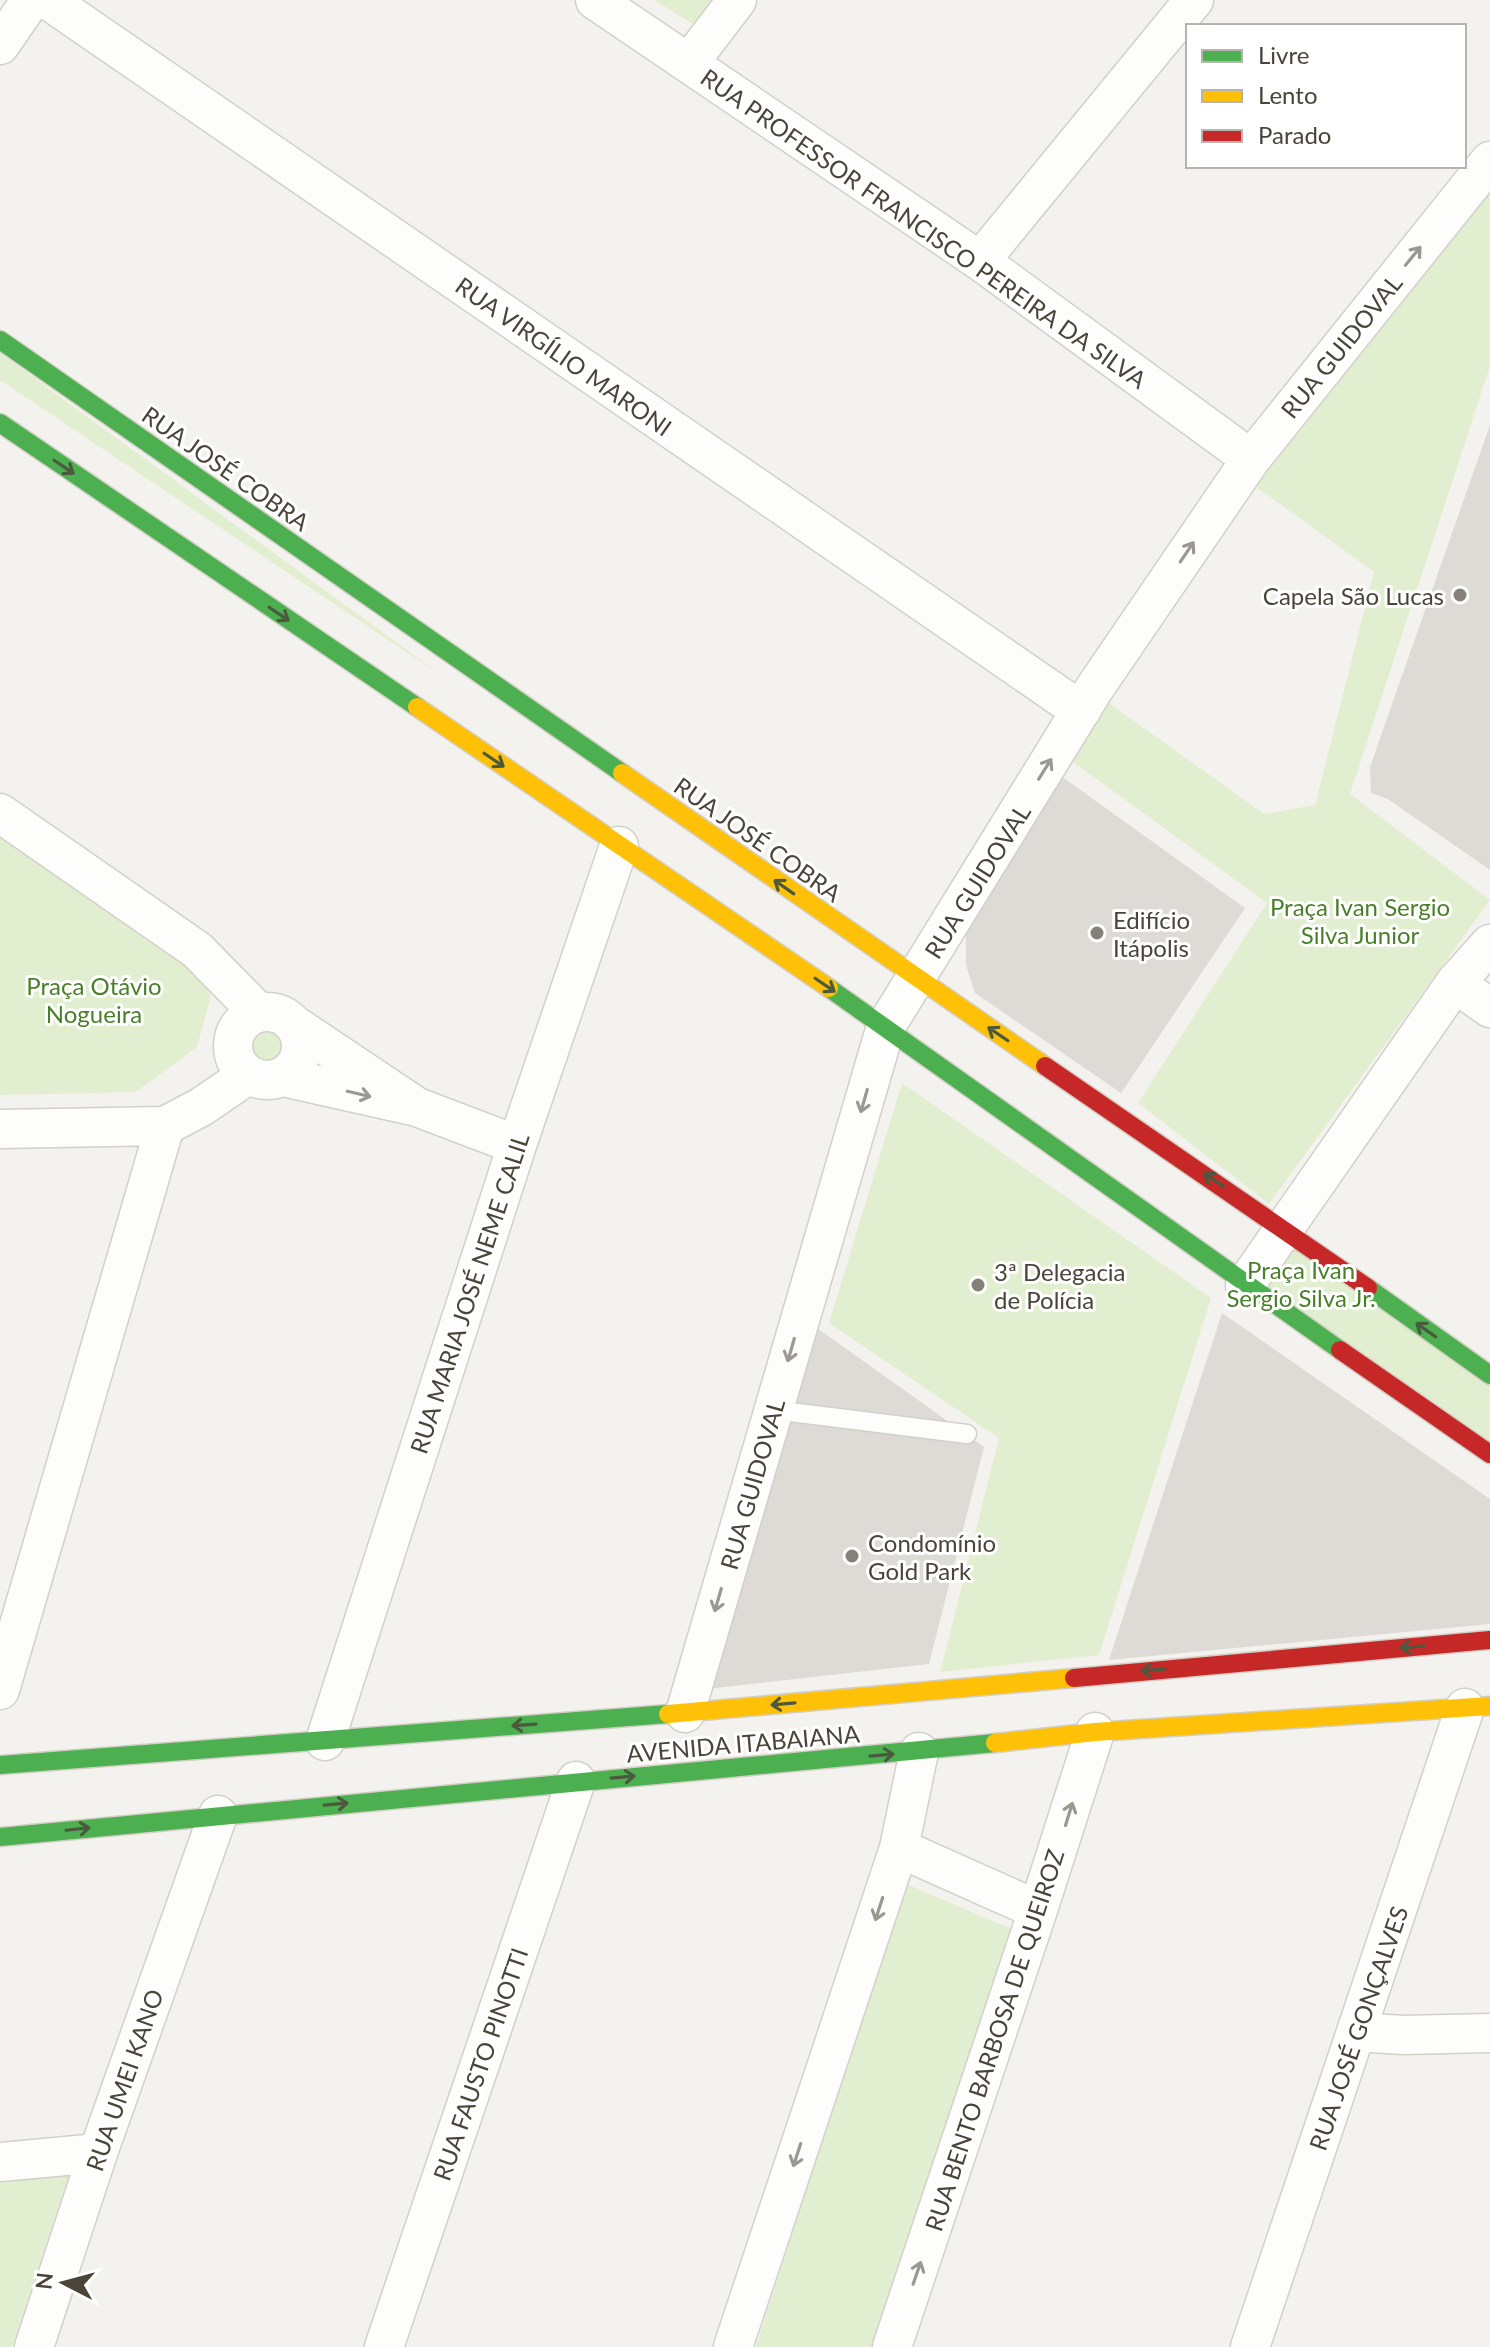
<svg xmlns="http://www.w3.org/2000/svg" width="1490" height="2347" font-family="Lato,sans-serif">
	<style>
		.green { fill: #e1eecf }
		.building { fill: #dedbd6 }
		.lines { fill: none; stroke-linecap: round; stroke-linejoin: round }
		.lane-casing { stroke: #d2d0cb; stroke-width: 21 }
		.street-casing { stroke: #d2d0cb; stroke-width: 41 }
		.fast-casing { stroke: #d3cfc5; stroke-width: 21 }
		.slow-casing { stroke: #d3cfc5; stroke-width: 21 }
		.jam-casing { stroke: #d3cfc5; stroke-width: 21 }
		.lane { stroke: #fdfdfc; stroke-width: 18 }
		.street { stroke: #fdfdfc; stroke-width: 38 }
		.fast { stroke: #4caf50; stroke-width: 18 }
		.slow { stroke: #ffc107; stroke-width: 18 }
		.jam { stroke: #c62828; stroke-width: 18 }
		.oneway { stroke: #9b9791 }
		.oneway2 { stroke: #4b593e }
		.poi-dot { fill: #868178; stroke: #fff; stroke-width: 3 }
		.labels { text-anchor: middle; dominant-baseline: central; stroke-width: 6; stroke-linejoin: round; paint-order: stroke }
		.street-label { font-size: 24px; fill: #4b4439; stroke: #fff }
		.poi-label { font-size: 24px; fill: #4b4439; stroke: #fff; text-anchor: start }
		.park-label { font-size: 24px; fill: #4a7f2a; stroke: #fff }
	</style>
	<rect width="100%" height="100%" fill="#f4f2ee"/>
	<!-- green -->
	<path class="green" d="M 654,0 L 727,0 L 704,31 Z
		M 1490,188 L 1490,366 L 1350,794 L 1490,900 L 1269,1204 L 1138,1103 L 1267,903 L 1065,756 L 1096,694 L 1264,814 L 1315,805 L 1374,572 L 1255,486 Z
		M 0,353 L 445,678 L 0,380 Z
		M 0,825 L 165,933 L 211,996 L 197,1047 L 136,1092 L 0,1095 Z
		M241 1045a26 26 0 1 1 52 0a26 26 0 1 1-52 0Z
		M 902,1083 L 1211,1298 L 1099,1655 L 940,1672 L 999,1438 L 829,1323 Z
		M 1288,1240 L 1490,1385 L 1490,1448 L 1257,1285 Z
		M 904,1883 L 1014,1930 L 878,2347 L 756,2347 Z
		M 73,2163 L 12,2347 L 0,2347 L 0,2170 Z"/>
	<!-- building -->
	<path class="building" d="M 1490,425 L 1490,870 L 1388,799 L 1371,793 L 1370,767 Z
		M 1061,776 L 1245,908 L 1121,1093 L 975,993 L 966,965 L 966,928 Z
		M 1222,1313 L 1490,1499 L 1490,1624 L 1109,1660 Z
		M 817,1328 L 984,1447 L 929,1664 L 707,1689 Z"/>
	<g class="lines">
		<defs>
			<path id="lane" d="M 774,1410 L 967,1434"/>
			<path id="street" d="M 48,0 L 1081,711
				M 595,0 L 980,261 L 1251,459
				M 0,45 L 31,0
				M 689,63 L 737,0
				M 980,261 L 1194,0
				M 0,813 L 197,950 L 258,1012
				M 1455,983 L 1490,1008
				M233 1046a34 34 0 1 1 68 0a34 34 0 1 1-68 0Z
				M 283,1077 L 417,1107 L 296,1026
				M 417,1107 L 517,1145
				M 0,1129 L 165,1126 L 201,1107 L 248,1075
				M 1245,1285 L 1455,983 L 1490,944
				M 0,1690 L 165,1126
				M 685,1713 L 886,1026 L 1094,689 L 1251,459 L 1490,161
				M 325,1741 L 517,1145 L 619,846
				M 899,1848 L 1038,1910
				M 1357,2032 L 1403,2035 L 1490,2033
				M 0,2162 L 98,2153
				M 34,2347 L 98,2153 L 218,1815
				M 384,2347 L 576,1781
				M 733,2347 L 899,1848 L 919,1752
				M 892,2347 L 1038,1910 L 1095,1732
				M 1250,2347 L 1465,1708"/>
			<path id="fast" d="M 0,340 L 622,773
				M 0,423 L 417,707
				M 829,988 L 1340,1350
				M 1368,1288 L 1490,1375
				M 0,1765 L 668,1714
				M 0,1837 L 995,1743"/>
			<path id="slow" d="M 417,707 L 829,988
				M 622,773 L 1045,1066
				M 668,1714 L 1074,1678
				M 995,1743 L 1095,1732 L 1490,1706"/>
			<path id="jam" d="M 1045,1066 L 1368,1288
				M 1340,1350 L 1490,1454
				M 1074,1678 L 1490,1640"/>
		</defs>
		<!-- lane casing -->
		<use href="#lane" class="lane-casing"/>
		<!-- street casing -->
		<use href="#street" class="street-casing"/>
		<!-- fast casing -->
		<use href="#fast" class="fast-casing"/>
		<!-- slow casing -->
		<use href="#slow" class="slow-casing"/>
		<!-- jam casing -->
		<use href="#jam" class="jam-casing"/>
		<!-- lane -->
		<use href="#lane" class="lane"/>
		<!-- street -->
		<use href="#street" class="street"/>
		<!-- fast -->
		<use href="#fast" class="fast"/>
		<!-- slow -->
		<use href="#slow" class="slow"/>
		<!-- jam -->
		<use href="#jam" class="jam"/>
	</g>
	<!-- one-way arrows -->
	<defs><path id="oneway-shaft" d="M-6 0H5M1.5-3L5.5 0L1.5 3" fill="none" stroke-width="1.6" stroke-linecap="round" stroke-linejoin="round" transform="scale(2)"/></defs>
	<g class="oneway">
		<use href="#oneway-shaft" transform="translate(1413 256) rotate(-51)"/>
		<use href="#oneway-shaft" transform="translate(1187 552) rotate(-56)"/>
		<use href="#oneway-shaft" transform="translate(1045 769) rotate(-58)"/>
		<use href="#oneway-shaft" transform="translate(359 1094) rotate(13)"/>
		<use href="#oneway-shaft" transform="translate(864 1101) rotate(106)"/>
		<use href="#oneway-shaft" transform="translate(791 1350) rotate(106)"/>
		<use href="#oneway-shaft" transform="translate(718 1600) rotate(106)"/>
		<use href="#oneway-shaft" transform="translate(1069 1814) rotate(-73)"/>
		<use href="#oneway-shaft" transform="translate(879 1909) rotate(108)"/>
		<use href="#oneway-shaft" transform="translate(797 2155) rotate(108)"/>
		<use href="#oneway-shaft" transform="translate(917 2273) rotate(-71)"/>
	</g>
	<g class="oneway2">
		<use href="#oneway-shaft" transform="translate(64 467) rotate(34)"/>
		<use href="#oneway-shaft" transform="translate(279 614) rotate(34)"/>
		<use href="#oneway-shaft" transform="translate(494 760) rotate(34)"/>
		<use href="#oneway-shaft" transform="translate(784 887) rotate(-145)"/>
		<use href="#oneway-shaft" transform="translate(825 985) rotate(34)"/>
		<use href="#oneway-shaft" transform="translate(998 1034) rotate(-146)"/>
		<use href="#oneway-shaft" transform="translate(1214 1180) rotate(-146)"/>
		<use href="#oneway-shaft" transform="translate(1426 1330) rotate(-145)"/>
		<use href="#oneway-shaft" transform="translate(1412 1647) rotate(175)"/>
		<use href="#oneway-shaft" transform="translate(1153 1670) rotate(175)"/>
		<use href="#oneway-shaft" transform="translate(783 1704) rotate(175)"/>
		<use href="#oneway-shaft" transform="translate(524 1725) rotate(176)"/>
		<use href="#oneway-shaft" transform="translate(882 1755) rotate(-5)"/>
		<use href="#oneway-shaft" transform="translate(623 1777) rotate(-5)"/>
		<use href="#oneway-shaft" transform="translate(336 1804) rotate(-5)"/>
		<use href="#oneway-shaft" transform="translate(78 1829) rotate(-6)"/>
	</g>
	<!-- markers -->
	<g class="poi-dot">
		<circle cx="1460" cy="595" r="8"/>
		<circle cx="1097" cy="933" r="8"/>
		<circle cx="978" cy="1285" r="8"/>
		<circle cx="852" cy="1556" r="8"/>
	</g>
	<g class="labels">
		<!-- street labels -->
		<g class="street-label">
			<text transform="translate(924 228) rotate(35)">RUA PROFESSOR FRANCISCO PEREIRA DA SILVA</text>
			<text transform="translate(1341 346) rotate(-51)">RUA GUIDOVAL</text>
			<text transform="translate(564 356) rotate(35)">RUA VIRGÍLIO MARONI</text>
			<text transform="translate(226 468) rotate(35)">RUA JOSÉ COBRA</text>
			<text transform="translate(758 839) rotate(35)">RUA JOSÉ COBRA</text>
			<text transform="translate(977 881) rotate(-58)">RUA GUIDOVAL</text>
			<text transform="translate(469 1293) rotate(-72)">RUA MARIA JOSÉ NEME CALIL</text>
			<text transform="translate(752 1484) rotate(-74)">RUA GUIDOVAL</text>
			<text transform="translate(743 1743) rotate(-5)">AVENIDA ITABAIANA</text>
			<text transform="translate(1358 2028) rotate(-71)">RUA JOSÉ GONÇALVES</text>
			<text transform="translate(994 2040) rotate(-72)">RUA BENTO BARBOSA DE QUEIROZ</text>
			<text transform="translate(480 2064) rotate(-71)">RUA FAUSTO PINOTTI</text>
			<text transform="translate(124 2080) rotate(-71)">RUA UMEI KANO</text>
		</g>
		<!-- poi labels -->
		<g class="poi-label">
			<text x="1444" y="595" text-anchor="end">Capela São Lucas</text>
			<text x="1113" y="919">Edifício<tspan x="1113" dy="28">Itápolis</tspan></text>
			<text x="994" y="1271">3ª Delegacia<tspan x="994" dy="28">de Polícia</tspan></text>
			<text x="868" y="1542">Condomínio<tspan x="868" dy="28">Gold Park</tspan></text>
		</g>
		<!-- park labels -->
		<g class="park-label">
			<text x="1360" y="906">Praça Ivan Sergio<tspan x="1360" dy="28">Silva Junior</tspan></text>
			<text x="94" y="985">Praça Otávio<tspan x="94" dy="28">Nogueira</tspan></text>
			<text x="1301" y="1269">Praça Ivan<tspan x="1301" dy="28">Sergio Silva Jr.</tspan></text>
		</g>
	</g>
	<!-- legend -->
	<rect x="1186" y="24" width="280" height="144" fill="#ffffff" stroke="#b7b4b0" stroke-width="2"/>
	<rect x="1202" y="50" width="40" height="12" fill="#4caf50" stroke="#b7b4b0" stroke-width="2"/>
	<text x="1258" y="64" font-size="24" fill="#4b4439">Livre</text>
	<rect x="1202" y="90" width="40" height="12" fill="#ffc107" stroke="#b7b4b0" stroke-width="2"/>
	<text x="1258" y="104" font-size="24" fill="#4b4439">Lento</text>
	<rect x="1202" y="130" width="40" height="12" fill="#c62828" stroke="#b7b4b0" stroke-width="2"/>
	<text x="1258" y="144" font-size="24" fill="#4b4439">Parado</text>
	<!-- north arrow -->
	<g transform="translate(64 2283) rotate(276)" stroke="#ffffff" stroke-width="6" paint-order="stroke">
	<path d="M0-6L14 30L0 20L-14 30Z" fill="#4b4439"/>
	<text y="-12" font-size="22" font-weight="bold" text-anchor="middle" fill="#4b4439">N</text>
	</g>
</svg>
